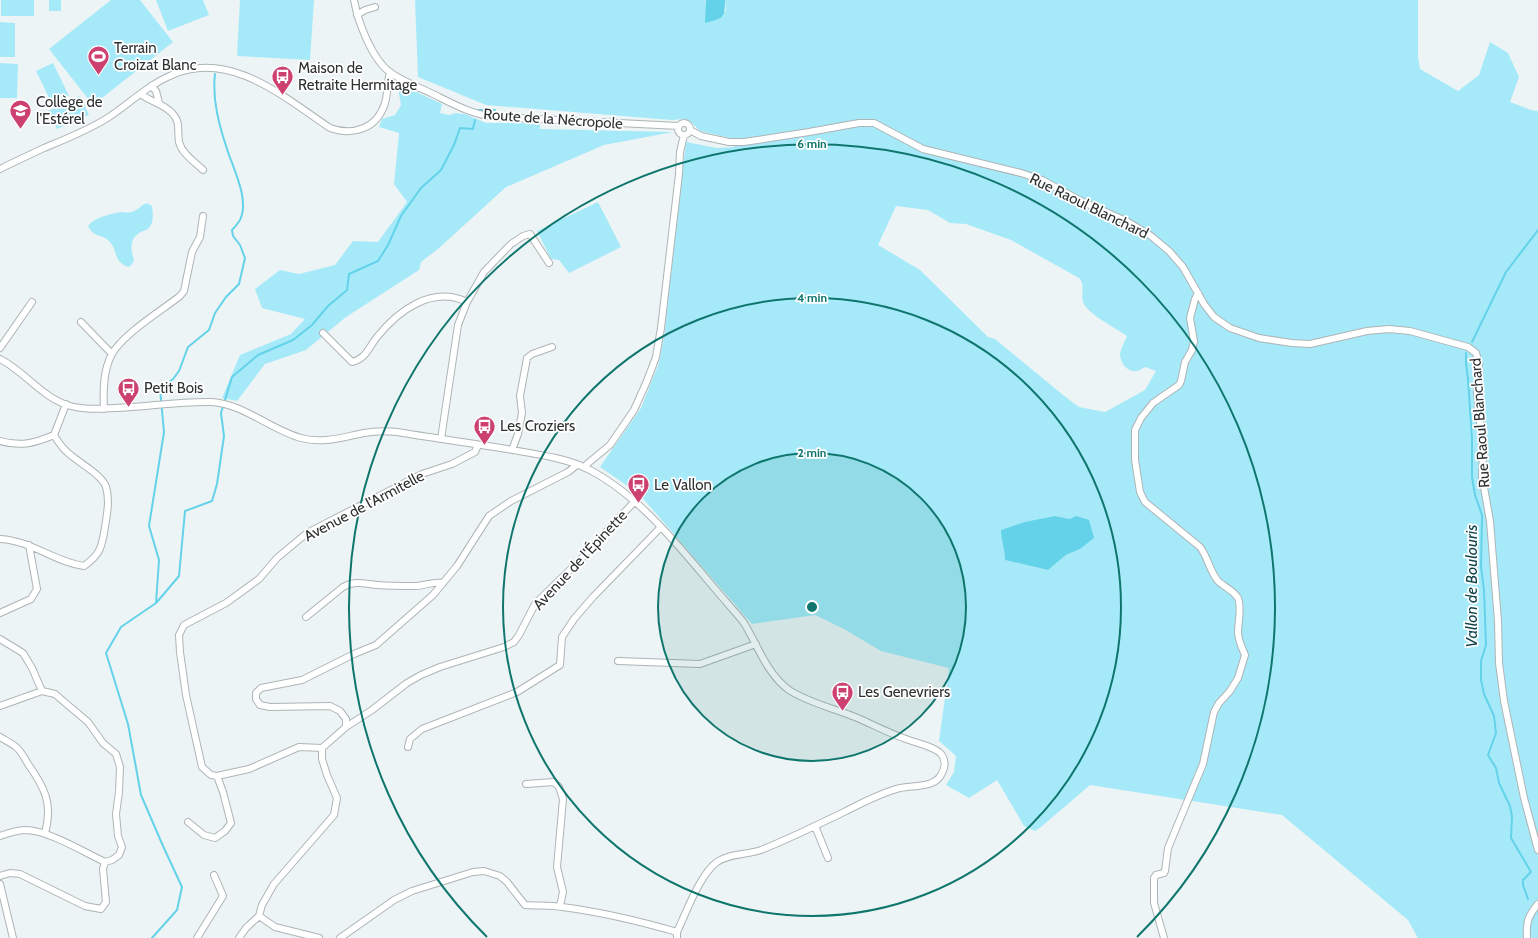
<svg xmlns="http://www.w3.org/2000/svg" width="1538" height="938" font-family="Cabin,sans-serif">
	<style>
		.green { fill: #a6eaf9; fill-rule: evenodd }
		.water { fill: #64d2e9 }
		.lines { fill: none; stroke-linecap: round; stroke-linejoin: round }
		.stream { stroke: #64d2e9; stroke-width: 2 }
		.minor-casing { stroke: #aeb4b6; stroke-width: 8 }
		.minor { stroke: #fff; stroke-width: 6 }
		.ring { fill: none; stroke: #0f766e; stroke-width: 2 }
		.labels { text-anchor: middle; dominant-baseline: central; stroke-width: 3.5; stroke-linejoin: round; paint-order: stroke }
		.poi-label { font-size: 15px; fill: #2e3132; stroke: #fff; text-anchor: start }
		.street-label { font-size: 15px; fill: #2e3132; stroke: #fff }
		.water-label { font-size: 16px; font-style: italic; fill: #0f424b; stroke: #fff }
		.centre { fill: #0f766e; stroke: #fff; stroke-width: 2 }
		.ring-label { font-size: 12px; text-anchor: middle; font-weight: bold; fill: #0f766e; stroke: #fff; stroke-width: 3.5; stroke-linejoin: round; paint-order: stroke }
	</style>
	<rect width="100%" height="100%" fill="#edf4f5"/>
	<!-- green -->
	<path class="green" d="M 1,0 L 34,0 L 34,16 L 1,16 Z
		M 49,0 L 61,0 L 61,11 L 49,11 Z
		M 111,0 L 140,0 L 173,42 L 93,105 L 49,49 Z
		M 156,0 L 203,0 L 209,15 L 168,31 Z
		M 240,0 L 314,0 L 310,60 L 237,56 Z
		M 415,0 L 706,0 L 705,4 L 726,12 L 725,0 L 1418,0 L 1418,57 L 1420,69 L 1458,91 L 1479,75 L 1490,42 L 1508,53 L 1519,77 L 1510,102 L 1531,110 L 1538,111 L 1538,938 L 1418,938 L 1408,920 L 1282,815 L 1090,785 L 1041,827 L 1035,831 L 1024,826 L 997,780 L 969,798 L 946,785 L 954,772 L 956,756 L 939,741 L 949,668 L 881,651 L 844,629 L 815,615 L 752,624 L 639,494 L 600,467 L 641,408 L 659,363 L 665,331 L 670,279 L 686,142 L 717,148 L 734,147 L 735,139 L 700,131 L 691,122 L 684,119 L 672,120 L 486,105 L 418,77 ZM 896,206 L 928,210 L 950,223 L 966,224 L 1011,240 L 1079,278 C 1086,286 1080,293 1083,302 C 1087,314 1116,328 1127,336 C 1125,341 1121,348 1120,354 C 1120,362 1127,373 1137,371 C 1139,371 1143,368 1145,367 L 1156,371 L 1145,390 L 1105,412 L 1079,407 L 1063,395 L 995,339 L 988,337 L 920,270 L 878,245 ZM 1055,516 L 1070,519 L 1080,549 L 1066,555 L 1048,570 L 1006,560 L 1005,550 Z
		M 0,22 L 15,23 L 15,57 L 0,57 Z
		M 0,63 L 18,64 L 17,98 L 0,98 Z
		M 53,63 L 69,96 L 52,104 L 36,71 Z
		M 397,83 L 442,104 L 440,113 L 450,115 L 455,113 L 465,114 L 486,123 L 540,123 L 540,129 L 673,132 L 604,145 L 506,187 L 438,249 L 421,262 L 419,270 L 346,317 L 306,350 L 265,364 L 237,401 L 222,398 L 240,355 L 291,334 L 305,319 L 262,308 L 255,289 L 280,270 L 299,274 L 335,265 L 353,241 L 378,242 L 407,202 L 394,184 L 399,133 L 379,127 L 382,119 L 395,115 L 401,105 Z
		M 80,96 L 89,115 L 57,129 L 48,111 Z
		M 598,202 L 621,247 L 569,273 L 559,260 L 551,259 L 537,231 Z
		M 147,203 L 152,206 C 153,213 154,222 149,228 C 146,231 141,231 138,234 C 129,240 131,252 134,260 L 132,264 L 129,267 C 112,262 119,250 108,240 C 101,234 94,238 88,226 C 94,217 111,214 121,212 C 124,212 127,213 131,212 C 137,211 141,205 147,203 Z"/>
	<!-- water -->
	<path class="water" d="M 706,0 L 725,0 C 725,19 723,18 705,23 Z
		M 1055,516 L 1070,519 L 1076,516 L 1089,520 L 1094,538 L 1080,549 L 1066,555 L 1048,570 L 1005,560 C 1005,549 1001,540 1001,530 L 1025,522 Z"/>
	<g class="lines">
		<!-- stream -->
		<path class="stream" d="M 478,110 L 495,110
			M 1472,342 L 1506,272 L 1538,230
			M 1466,353 L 1466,364 L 1468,379 L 1472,439 L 1472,477 L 1475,495 L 1482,515 L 1481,567 L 1484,590 L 1486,645 L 1481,661 L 1481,680 L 1484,694 L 1494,716 L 1496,733 L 1488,755 L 1496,768 L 1499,783 L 1510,806 L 1512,817 L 1511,838 L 1531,872 L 1523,880 L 1523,885 L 1528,899
			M 157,602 L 179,576 L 185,511 L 212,501 L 217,484 L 224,436 L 221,413 L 232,377 L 258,355 L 293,340 L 312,325 L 328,306 L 347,290 L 349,274 L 378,261 L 388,245 L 401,216 L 421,188 L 441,170 L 454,145 L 460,128 L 473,129 L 475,120
			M 152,938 L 177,910 L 182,887 L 163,846 L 141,795 L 128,724 L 106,653 L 121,627 L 156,603 L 159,560 L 149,526 L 164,432 L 160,389 L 173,379 L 179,371 L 188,347 L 209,330 L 215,313 L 226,297 L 239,284 L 245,258 L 240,245 L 233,236 L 232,230 C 235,227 238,223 240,220 C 250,200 233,168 227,149 C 219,125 212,99 215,74"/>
		<defs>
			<path id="minor" d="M 354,0 C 358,22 372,60 391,73 C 404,82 421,88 435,95 C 455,105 473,115 496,117 L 679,126
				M 357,15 L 365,10 L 375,7
				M 151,86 L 156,91 L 159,103
				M 141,94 C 150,102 163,103 172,113 C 181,122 177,131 179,142 C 182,154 195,162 203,170
				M678 129a6 6 0 1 1 12 0a6 6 0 1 1-12 0Z
				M 690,130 L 701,136 L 729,142 L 744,142 L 809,132 L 859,123 L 874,123 L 923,149 L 1021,173 L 1042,180 L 1081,201 L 1128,222 L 1151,236 L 1169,251 L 1183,267 L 1204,304 L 1214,317 L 1230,328 L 1259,338 L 1292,343 L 1310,344 L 1367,331 L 1389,329 L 1410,331 L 1468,347 L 1476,353 L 1479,363 L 1477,391 L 1483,454 L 1482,476 L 1490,521 L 1498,621 L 1499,663 L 1504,701 L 1524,798 L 1538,850
				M 0,169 C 14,162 29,155 44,148 C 66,139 89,130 109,117 C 130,103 148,85 172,75 C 230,49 285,98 330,128 C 353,136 377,129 385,103 C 388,93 387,83 390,72
				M 81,322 L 112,354
				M 323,333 L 352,362 C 366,359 369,347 377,337 C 398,311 432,285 467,302
				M 0,348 L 32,302
				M 0,359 C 24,371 41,396 67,405 C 83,410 99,409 115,408 C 147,407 180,401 212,402 C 244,404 271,430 301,438 C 323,444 343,437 364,433 C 375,431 386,431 397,432 C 434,438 471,443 507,449 C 534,454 562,457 586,468 C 643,496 687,557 728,604 C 733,610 739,616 744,623 C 758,646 767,674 789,690 C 809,703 833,708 855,717 C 872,724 888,733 906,739 C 916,743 930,745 939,752 C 946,758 946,767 941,775 C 934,788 913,785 900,788 C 880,793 862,803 844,812 C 817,825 789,839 761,850 C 746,855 730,853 717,862 C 700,874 686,913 677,932 L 677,938
				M 104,409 C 103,391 103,370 112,354 C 123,334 161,311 180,296 L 184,291 L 192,252 L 200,237 L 203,216
				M 54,435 L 66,404
				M 441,439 L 458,325 L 467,302 L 484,272 L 511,244 L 523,236 L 530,234 L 549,263
				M 0,441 C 21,447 35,443 54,435
				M 512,450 L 518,434 L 522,413 L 520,396 L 527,358 L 532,354 L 552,347
				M 585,468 L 587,464 L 610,445 L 634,410 L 647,381 L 656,357 L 661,328 L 679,174 L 680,152 L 684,135
				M 0,539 C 33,541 54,562 84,566 C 101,554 102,546 105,527 C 107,514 110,500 106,487 C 102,474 75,461 65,450 C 61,446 57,440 54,435
				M 0,613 L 31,599 L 37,589 L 29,545
				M 306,617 L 343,587 C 355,580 365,584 377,585 C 390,586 403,586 415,586 C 425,586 433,581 443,583
				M 0,639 L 23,653 L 32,668 L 42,691
				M 618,661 L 700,664 L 756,644
				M 0,706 L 42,691
				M 346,727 L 372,710 L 407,683 L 421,675 L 440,667 L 504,647 L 514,642 L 519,635 L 535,604 L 581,559 L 635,501
				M 0,737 C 5,740 11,743 16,747 C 21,751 25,759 28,764 C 45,788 53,804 45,833
				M 408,747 L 410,739 L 422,729 L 517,692 L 560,665 L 562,637 L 574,619 L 593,597 L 661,527
				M 322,748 L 299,747 L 249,769 L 217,776 L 211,775 L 202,767 L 186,695 L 180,652 L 179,635 L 184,625 L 226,603 L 259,579 L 277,558 L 307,533 L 422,474 L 452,464 L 475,452 L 478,445
				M 526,784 L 554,782 L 559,787 L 563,799 L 557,867 L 563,892 L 560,906
				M 188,822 L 204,835 L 215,838 L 225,831 L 231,823 L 223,792 L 217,776
				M 815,826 L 828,858
				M 0,836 C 8,833 18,830 27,830 C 49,831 84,852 105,862
				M 0,876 L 10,873 L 20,874 L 85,906 L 101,909 L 106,902 L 103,869 L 105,862 L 112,860 L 119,855 L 122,847 L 118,836 L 116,814 L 119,792 L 120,767 L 116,754 L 103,743 L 88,722 L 69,706 L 55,694 L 42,691
				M 0,884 L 13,938
				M 197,938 L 223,896 L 214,875
				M 239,938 L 246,928 L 259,916
				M 319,938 L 275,927 L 259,916 L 262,905 L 274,884 L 334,815 L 337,798 L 327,775 L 322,759 L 322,748 L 346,727 L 346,719 L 340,711 L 330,706 L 270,707 L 260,705 L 256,699 L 256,693 L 261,688 L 302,680 L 354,654 L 376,645 L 433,595 L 457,566 L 489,516 L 511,501 L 568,472 L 577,465
				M 340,938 L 394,900 L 412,891 L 473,872 L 484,871 L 500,876 L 507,882 L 525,905 C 537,906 550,905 562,907 C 601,912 639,921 677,932
				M 1164,938 L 1154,903 L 1154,878 L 1156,875 L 1164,873 L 1165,871 L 1168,848 L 1203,764 L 1214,712 L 1219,703 L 1230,691 L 1238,678 L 1245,655 C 1242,648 1238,640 1238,632 C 1238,622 1242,608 1238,598 C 1234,591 1225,587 1219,582 C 1210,573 1208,557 1200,547 L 1145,502 L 1140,492 L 1135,460 L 1135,430 L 1141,418 L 1153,403 L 1179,385 L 1181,381 L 1185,362 L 1192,350 L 1194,341 L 1190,318 L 1195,299 L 1198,293
				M 1527,938 C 1526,922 1528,916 1538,904"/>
		</defs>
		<!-- minor casing -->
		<use href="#minor" class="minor-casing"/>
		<!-- minor -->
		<use href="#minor" class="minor"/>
	</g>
	<!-- distance rings -->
	<circle cx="812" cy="607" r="154" fill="#0f766e" fill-opacity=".12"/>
	<g class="ring">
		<circle cx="812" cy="607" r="154"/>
		<circle cx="812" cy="607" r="309"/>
		<path d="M487 937A463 463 0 1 1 1137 937"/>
	</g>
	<!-- icons -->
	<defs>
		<symbol id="stadium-pin" viewBox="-11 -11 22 30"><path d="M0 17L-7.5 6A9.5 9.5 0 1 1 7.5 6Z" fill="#cd4171" stroke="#fff"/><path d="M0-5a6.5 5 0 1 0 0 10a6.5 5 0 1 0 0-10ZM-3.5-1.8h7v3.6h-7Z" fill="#fff"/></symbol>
		<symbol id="bus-pin" viewBox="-11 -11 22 30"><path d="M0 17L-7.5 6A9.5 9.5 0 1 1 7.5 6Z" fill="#cd4171" stroke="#fff"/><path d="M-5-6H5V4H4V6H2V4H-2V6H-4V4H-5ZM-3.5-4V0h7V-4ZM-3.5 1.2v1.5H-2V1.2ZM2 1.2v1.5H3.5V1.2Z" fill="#fff"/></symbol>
		<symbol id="school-pin" viewBox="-11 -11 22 30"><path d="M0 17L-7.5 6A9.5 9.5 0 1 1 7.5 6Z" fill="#cd4171" stroke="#fff"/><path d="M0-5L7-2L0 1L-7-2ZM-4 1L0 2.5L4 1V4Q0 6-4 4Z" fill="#fff"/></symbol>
	</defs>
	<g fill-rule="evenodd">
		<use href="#stadium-pin" x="86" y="44" width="25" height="34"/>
		<use href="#bus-pin" x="270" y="64" width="25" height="34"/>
		<use href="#school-pin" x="8" y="98" width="25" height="34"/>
		<use href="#bus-pin" x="116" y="376" width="25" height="34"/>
		<use href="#bus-pin" x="472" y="414" width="25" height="34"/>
		<use href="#bus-pin" x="626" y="472" width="25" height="34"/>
		<use href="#bus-pin" x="830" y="680" width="25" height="34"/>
	</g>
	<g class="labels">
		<!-- poi labels -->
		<g class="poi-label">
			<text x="114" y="48">Terrain<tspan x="114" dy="17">Croizat Blanc</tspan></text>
			<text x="298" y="68">Maison de<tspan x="298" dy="17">Retraite Hermitage</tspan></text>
			<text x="36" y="102">Collège de<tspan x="36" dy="17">l'Estérel</tspan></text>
			<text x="144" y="388">Petit Bois</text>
			<text x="500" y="426">Les Croziers</text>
			<text x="654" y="485">Le Vallon</text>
			<text x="858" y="692">Les Genevriers</text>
		</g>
		<!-- street labels -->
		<g class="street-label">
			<text transform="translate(553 119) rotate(4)">Route de la Nécropole</text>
			<text transform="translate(1089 206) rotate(26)">Rue Raoul Blanchard</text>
			<text transform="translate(1480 423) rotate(-94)">Rue Raoul Blanchard</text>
			<text transform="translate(364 506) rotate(-28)">Avenue de l'Armitelle</text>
			<text transform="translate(580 560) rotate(-47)">Avenue de l'Épinette</text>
		</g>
		<!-- water labels -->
		<g class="water-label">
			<text transform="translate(1471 586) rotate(-90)">Vallon de Boulouris</text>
		</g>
	</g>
	<circle cx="812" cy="607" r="6" class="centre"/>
	<g class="ring-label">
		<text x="812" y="148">6 min</text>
		<text x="812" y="302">4 min</text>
		<text x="812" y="457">2 min</text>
	</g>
</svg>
